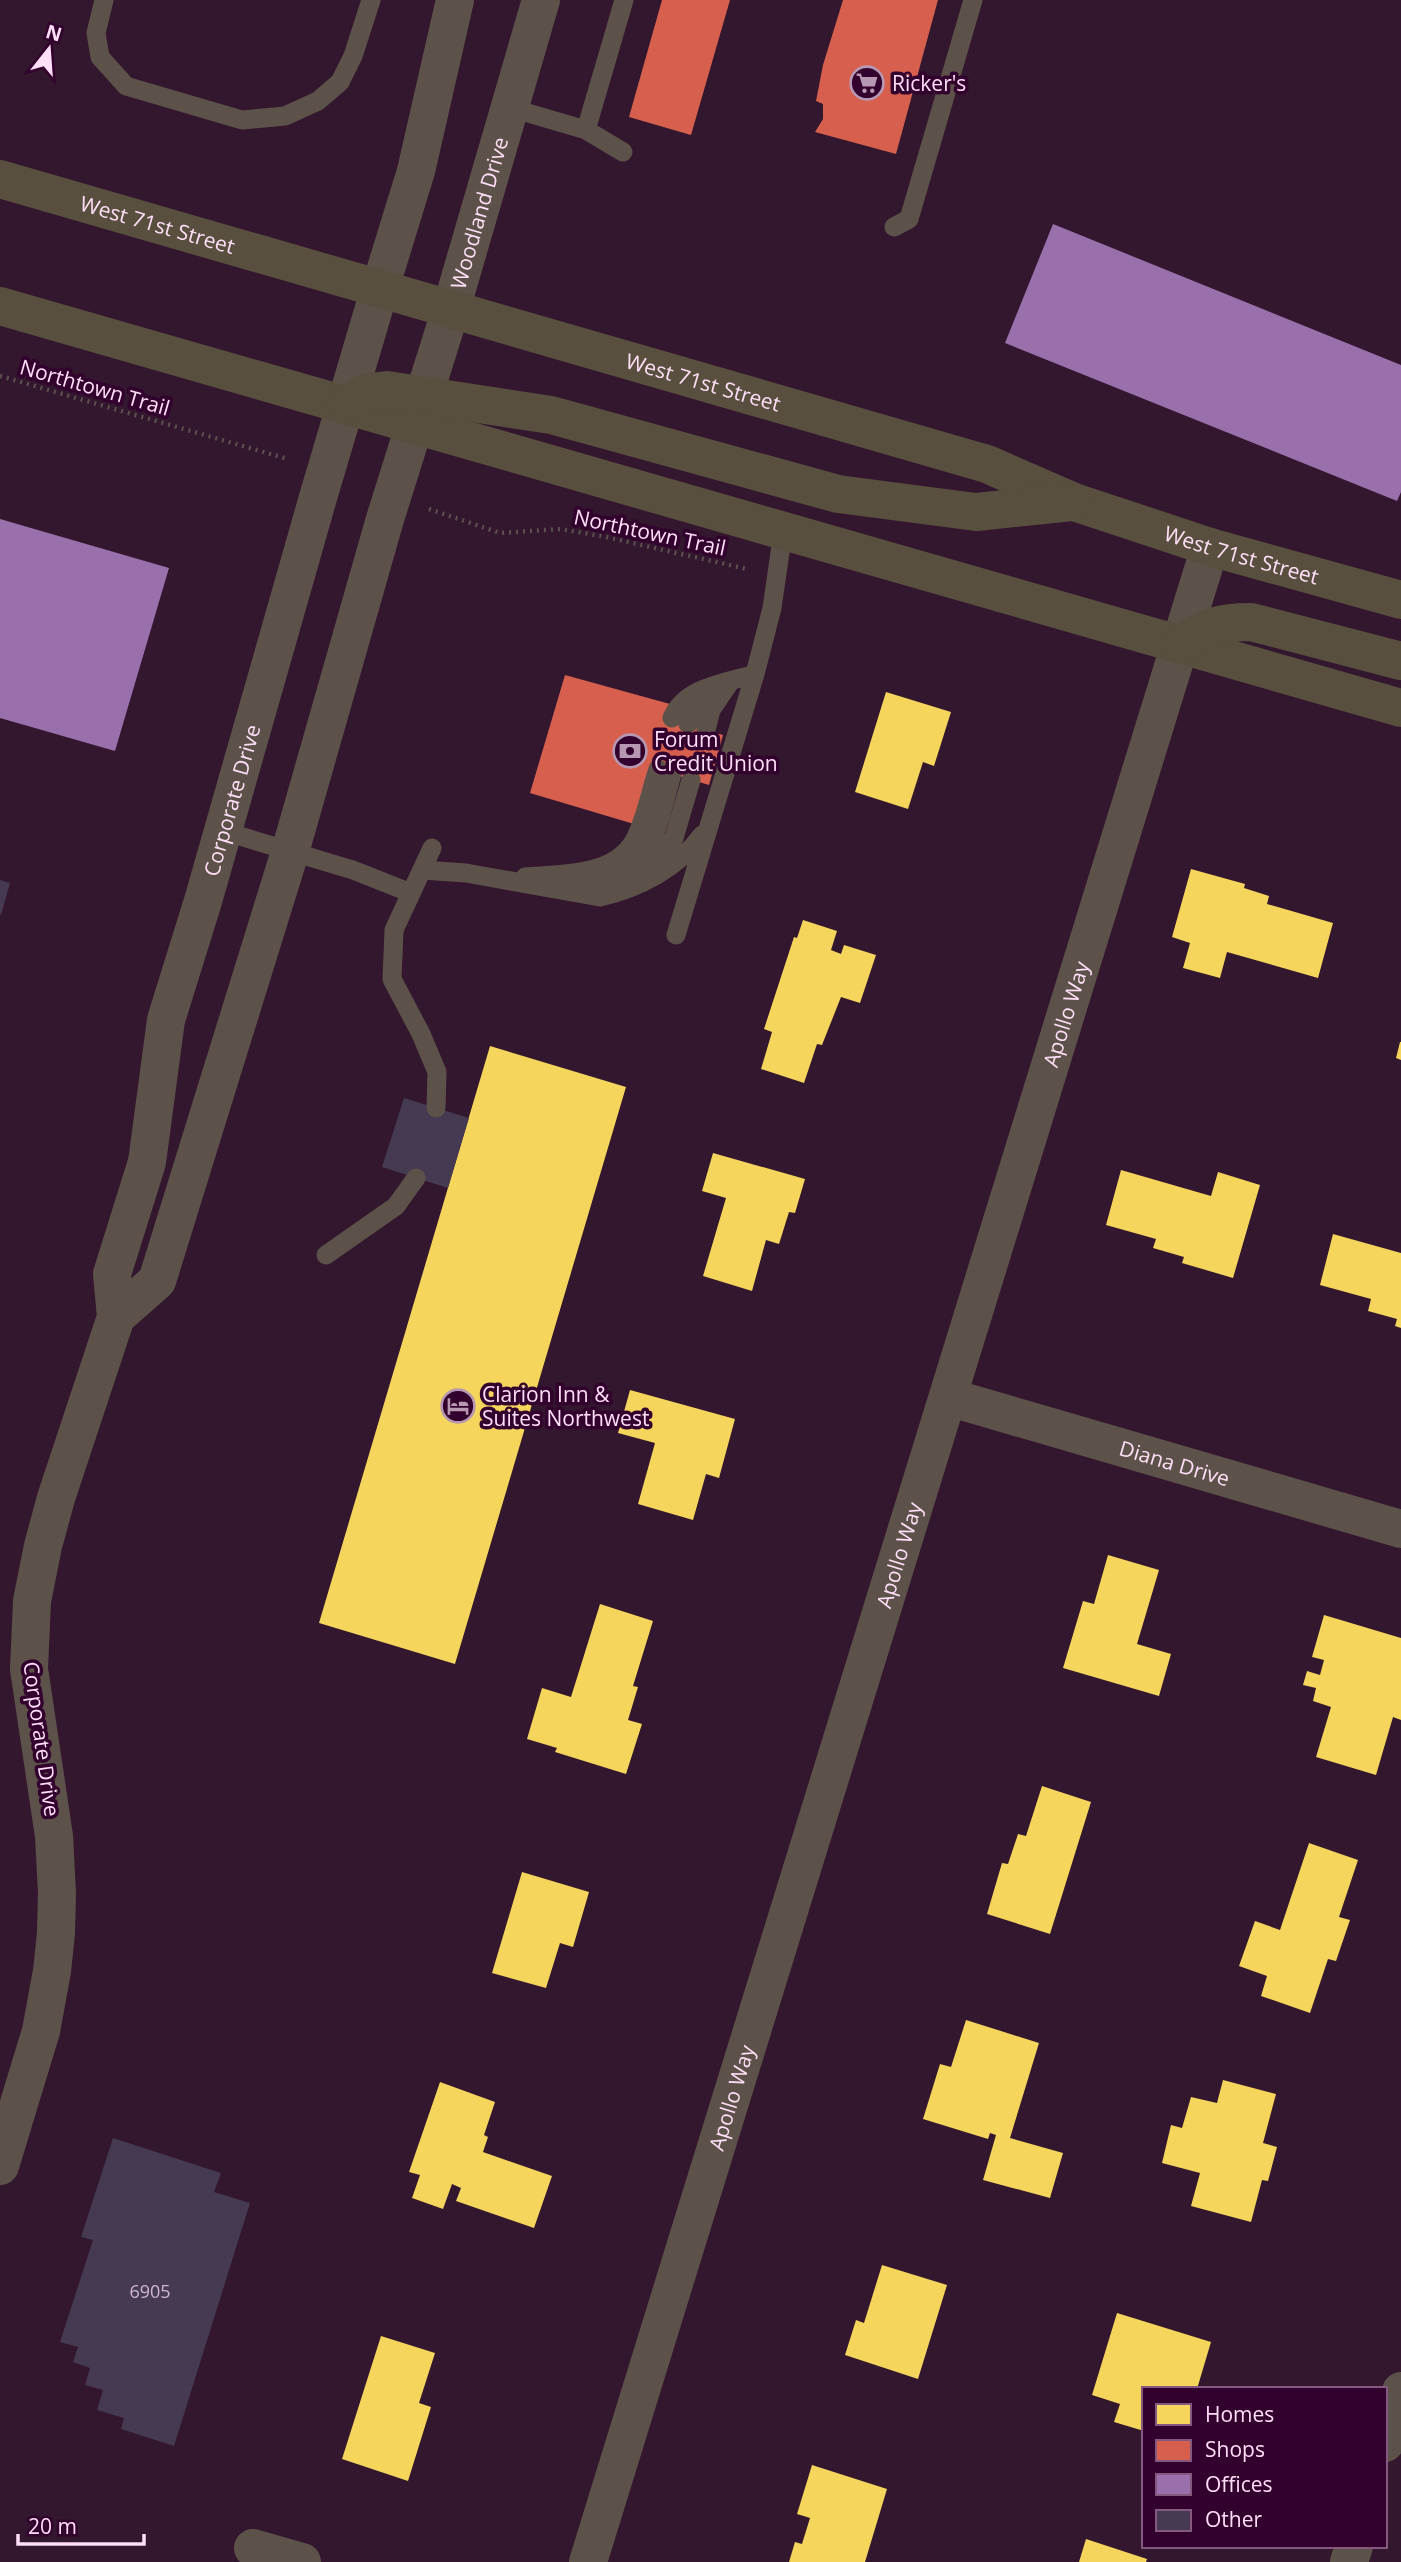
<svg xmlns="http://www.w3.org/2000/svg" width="1401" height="2562" font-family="'Open Sans',sans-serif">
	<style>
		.homes { fill: #f6d55c }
		.shops { fill: #d6604d }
		.offices { fill: #9970ab }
		.building { fill: #453a51 }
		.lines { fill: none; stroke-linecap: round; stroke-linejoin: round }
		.path { stroke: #5d514f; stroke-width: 4.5; stroke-dasharray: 2 5; stroke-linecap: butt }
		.service { stroke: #5d5249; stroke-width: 19 }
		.minor { stroke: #5d5249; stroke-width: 38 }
		.tertiary { stroke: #5d5249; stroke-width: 38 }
		.secondary { stroke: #594f3e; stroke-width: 38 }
		.labels { text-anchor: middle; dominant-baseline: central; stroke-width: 7; stroke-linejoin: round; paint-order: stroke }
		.number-label { font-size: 18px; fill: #d0b5ce }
		.poi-label { font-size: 21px; fill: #ffdef8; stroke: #33012e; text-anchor: start }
		.street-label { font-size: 21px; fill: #ffdef8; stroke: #33012e }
	</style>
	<rect width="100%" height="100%" fill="#32172f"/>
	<!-- homes -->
	<path class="homes" d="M 886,692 L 951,712 L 934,766 L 923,762 L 908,809 L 855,792 Z
		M 1191,869 L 1245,884 L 1244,888 L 1269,896 L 1267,904 L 1333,923 L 1318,978 L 1227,952 L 1220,978 L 1183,968 L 1190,943 L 1172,937 Z
		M 803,920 L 837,931 L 831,950 L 841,954 L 844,945 L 876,955 L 860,1003 L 841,997 L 822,1045 L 817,1044 L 804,1083 L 761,1069 L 772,1032 L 764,1029 L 794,937 L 797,938 Z
		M 1400,1042 L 1401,1042 L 1401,1060 L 1396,1058 Z
		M 490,1046 L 626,1087 L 455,1664 L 319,1623 Z
		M 713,1153 L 805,1179 L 795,1213 L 789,1212 L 779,1244 L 766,1240 L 752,1291 L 703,1276 L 726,1198 L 702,1191 Z
		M 1121,1170 L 1211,1196 L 1218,1172 L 1260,1185 L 1233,1278 L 1182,1263 L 1184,1257 L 1153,1248 L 1156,1239 L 1106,1225 Z
		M 1333,1234 L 1401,1253 L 1401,1328 L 1395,1326 L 1397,1319 L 1368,1311 L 1371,1299 L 1320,1285 Z
		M 630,1390 L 735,1419 L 719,1478 L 706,1474 L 693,1520 L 638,1504 L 655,1443 L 618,1433 Z
		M 1108,1555 L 1159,1570 L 1137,1644 L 1171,1654 L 1159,1696 L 1063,1668 L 1083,1601 L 1094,1604 Z
		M 600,1604 L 653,1621 L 633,1686 L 638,1687 L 628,1720 L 642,1724 L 626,1774 L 555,1752 L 557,1748 L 527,1739 L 542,1688 L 571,1697 Z
		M 1324,1615 L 1401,1638 L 1401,1720 L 1393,1717 L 1376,1775 L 1316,1757 L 1331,1707 L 1313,1701 L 1316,1688 L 1303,1685 L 1307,1671 L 1320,1675 L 1324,1660 L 1312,1657 Z
		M 1042,1786 L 1091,1802 L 1050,1934 L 987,1914 L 1002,1863 L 1008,1864 L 1018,1834 L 1026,1836 Z
		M 1309,1843 L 1358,1860 L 1339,1917 L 1350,1920 L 1336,1961 L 1328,1959 L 1310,2013 L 1261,1996 L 1267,1976 L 1239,1966 L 1255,1921 L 1280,1930 Z
		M 522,1872 L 589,1892 L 573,1947 L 560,1943 L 546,1988 L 492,1973 Z
		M 966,2020 L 1039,2043 L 1010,2138 L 1063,2153 L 1050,2198 L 983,2180 L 996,2135 L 990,2133 L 988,2139 L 923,2119 L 940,2064 L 951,2067 Z
		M 1223,2080 L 1276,2094 L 1263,2143 L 1277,2147 L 1268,2181 L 1262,2180 L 1251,2222 L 1191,2206 L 1200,2173 L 1162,2163 L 1171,2125 L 1182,2128 L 1191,2097 L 1217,2103 Z
		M 440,2082 L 495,2102 L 484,2135 L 488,2137 L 483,2152 L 552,2176 L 534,2228 L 456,2201 L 461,2188 L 452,2184 L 443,2209 L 412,2198 L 420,2175 L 409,2172 Z
		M 882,2265 L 947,2285 L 918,2379 L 845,2355 L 856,2320 L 864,2323 Z
		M 1117,2313 L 1211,2342 L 1197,2389 L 1144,2389 L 1144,2431 L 1114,2422 L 1120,2404 L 1092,2395 Z
		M 381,2336 L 435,2353 L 419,2403 L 431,2407 L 408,2481 L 342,2459 Z
		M 812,2465 L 887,2489 L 865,2562 L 789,2562 L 795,2542 L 802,2544 L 810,2518 L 797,2514 Z
		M 1086,2539 L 1147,2559 L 1146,2562 L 1079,2562 Z"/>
	<!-- shops -->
	<path class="shops" d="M 662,0 L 730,0 L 691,135 L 629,117 Z
		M 843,0 L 938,0 L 896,154 L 815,132 L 823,119 L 823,104 L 816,101 L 823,65 Z
		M 565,675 L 670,704 L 706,730 L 723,735 L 709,785 L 672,774 L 634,824 L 530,793 Z"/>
	<!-- offices -->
	<path class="offices" d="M 1053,224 L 1401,365 L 1401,492 L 1397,501 L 1005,343 Z
		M 0,519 L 169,568 L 115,751 L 0,718 Z"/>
	<!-- building -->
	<path class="building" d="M 0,880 L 10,883 L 1,915 L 0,914 Z
		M 404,1098 L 469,1118 L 448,1188 L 382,1167 Z
		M 113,2138 L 221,2173 L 214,2192 L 250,2203 L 174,2446 L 121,2429 L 124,2418 L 97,2410 L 103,2390 L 85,2385 L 90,2368 L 73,2362 L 78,2347 L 60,2342 L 93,2240 L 81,2237 Z"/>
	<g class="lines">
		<!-- path -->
		<path class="path" d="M 0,376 L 288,459
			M 429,509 L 500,533 L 560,529 L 602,536 L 747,569"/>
		<!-- service -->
		<path class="service" d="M 104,0 L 96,33 L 100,57 L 126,86 L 242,120 L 285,116 L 318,101 L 340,82 L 353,56 L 371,0
			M 511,108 L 586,130 L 624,0
			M 586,130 L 623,152
			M 894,227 L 909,219 L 973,0
			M 672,718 C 685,687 725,683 755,674
			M 688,724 L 691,714 L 712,688
			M 706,730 L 711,710 L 730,682
			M 223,831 L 353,870 L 411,893
			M 432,848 L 394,930 L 392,979 L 421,1034 L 437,1072 L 436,1108
			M 422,870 L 466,873 L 600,897 C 639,888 678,868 702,835
			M 646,876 L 674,838 L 691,780
			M 525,877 C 560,874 613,877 634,841 C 646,819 650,792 658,769
			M 573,885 C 653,880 653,840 672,774
			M 676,935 L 755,674 L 772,608 L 783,532
			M 326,1255 L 396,1206 L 416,1178"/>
		<!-- minor -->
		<g class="minor">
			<path d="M 380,288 L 416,171 L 455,0"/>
			<path id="s1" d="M 451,309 L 541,0"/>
			<path id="s2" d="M 948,1397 L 1401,1529"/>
			<path d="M 1385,2443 L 1401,2391"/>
			<path d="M 253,2548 L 302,2562"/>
			<path id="s3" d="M 588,2562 L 1210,547"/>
			<path d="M 1349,2562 L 1354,2546"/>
		</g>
		<!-- tertiary -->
		<g class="tertiary">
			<path d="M 116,1317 L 157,1281 L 290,852 L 385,519 L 451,309"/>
			<path id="s4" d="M 0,2166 L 41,2031 L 52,1971 L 56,1933 L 57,1893 L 54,1836 L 29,1669 L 32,1601 L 43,1546 L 56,1498 L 116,1317 L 112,1274 L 147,1162 L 166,1020 L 203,901 L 317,501 L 380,288"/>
		</g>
		<!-- secondary -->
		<g class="secondary">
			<path id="s5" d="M 0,179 L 987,464 L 1074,502 L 1210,547 L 1401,600"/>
			<path d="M 0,306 L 1401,708"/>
			<path d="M 346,405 L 365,393 L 387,390 L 551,415 L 838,494 L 976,512 L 1072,502"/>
			<path d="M 1179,645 C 1208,627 1216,622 1251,622 L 1401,661"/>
		</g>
	</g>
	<!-- icons -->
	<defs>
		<symbol id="supermarket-ring" viewBox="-11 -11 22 22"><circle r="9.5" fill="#33012e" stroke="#b798b2" stroke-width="1.5"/><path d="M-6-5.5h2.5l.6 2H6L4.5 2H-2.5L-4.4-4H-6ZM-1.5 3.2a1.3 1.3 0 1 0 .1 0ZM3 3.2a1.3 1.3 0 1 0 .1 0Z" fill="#b798b2"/></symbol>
		<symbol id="bank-ring" viewBox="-11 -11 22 22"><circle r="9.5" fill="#33012e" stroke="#b798b2" stroke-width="1.5"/><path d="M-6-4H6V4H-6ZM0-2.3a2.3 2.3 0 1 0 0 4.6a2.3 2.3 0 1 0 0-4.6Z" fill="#b798b2"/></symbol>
		<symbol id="hotel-ring" viewBox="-11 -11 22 22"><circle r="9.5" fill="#33012e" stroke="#b798b2" stroke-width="1.5"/><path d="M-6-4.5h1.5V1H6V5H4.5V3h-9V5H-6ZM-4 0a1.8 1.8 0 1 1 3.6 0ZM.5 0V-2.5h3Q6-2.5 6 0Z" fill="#b798b2"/></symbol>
	</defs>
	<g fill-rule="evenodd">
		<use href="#supermarket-ring" x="848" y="64" width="38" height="38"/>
		<use href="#bank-ring" x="611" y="732" width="38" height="38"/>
		<use href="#hotel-ring" x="439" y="1387" width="38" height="38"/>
	</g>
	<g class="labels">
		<!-- number labels -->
		<g class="number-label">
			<text x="150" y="2291">6905</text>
		</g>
		<!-- poi labels -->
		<g class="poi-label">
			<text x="892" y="83">Ricker's</text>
			<text x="654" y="739">Forum<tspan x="654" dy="24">Credit Union</tspan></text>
			<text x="482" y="1394">Clarion Inn &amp;<tspan x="482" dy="24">Suites Northwest</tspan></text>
		</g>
		<!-- street labels -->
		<g class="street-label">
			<text stroke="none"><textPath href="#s1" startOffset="100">Woodland Drive</textPath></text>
			<text stroke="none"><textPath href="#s5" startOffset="164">West 71st Street</textPath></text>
			<text stroke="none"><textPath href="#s5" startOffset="732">West 71st Street</textPath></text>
			<text transform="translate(95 387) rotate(16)">Northtown Trail</text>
			<text transform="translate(650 532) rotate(12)">Northtown Trail</text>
			<text stroke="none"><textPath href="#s5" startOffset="1298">West 71st Street</textPath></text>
			<text stroke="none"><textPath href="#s4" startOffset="1404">Corporate Drive</textPath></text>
			<text stroke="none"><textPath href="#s3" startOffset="1620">Apollo Way</textPath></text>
			<text stroke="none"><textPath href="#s2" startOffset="236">Diana Drive</textPath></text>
			<text stroke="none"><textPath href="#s3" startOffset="1054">Apollo Way</textPath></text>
			<text transform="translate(42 1739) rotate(82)">Corporate Drive</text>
			<text stroke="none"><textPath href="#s3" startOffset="486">Apollo Way</textPath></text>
		</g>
	</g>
	<!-- legend -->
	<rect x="1142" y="2387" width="245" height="161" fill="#33012e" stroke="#85597f" stroke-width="2"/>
	<rect x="1156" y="2404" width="35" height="21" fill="#f6d55c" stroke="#85597f" stroke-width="2"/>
	<text x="1205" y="2422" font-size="21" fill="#ffdef8">Homes</text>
	<rect x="1156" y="2440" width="35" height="21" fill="#d6604d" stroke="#85597f" stroke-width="2"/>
	<text x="1205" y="2457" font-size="21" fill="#ffdef8">Shops</text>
	<rect x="1156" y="2474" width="35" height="21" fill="#9970ab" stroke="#85597f" stroke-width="2"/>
	<text x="1205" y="2492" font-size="21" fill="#ffdef8">Offices</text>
	<rect x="1156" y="2510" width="35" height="21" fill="#453a51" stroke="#85597f" stroke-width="2"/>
	<text x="1205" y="2527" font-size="21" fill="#ffdef8">Other</text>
	<!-- north arrow -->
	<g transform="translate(49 49) rotate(17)" stroke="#33012e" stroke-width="5" paint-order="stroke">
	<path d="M0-5L12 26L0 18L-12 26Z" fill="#ffdef8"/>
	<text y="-10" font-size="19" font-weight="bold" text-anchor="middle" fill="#ffdef8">N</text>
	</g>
	<!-- scale -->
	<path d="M18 2534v10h126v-10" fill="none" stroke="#ffdef8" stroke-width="3.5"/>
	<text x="28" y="2534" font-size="21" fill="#ffdef8" stroke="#33012e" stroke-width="5" paint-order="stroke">20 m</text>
</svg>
